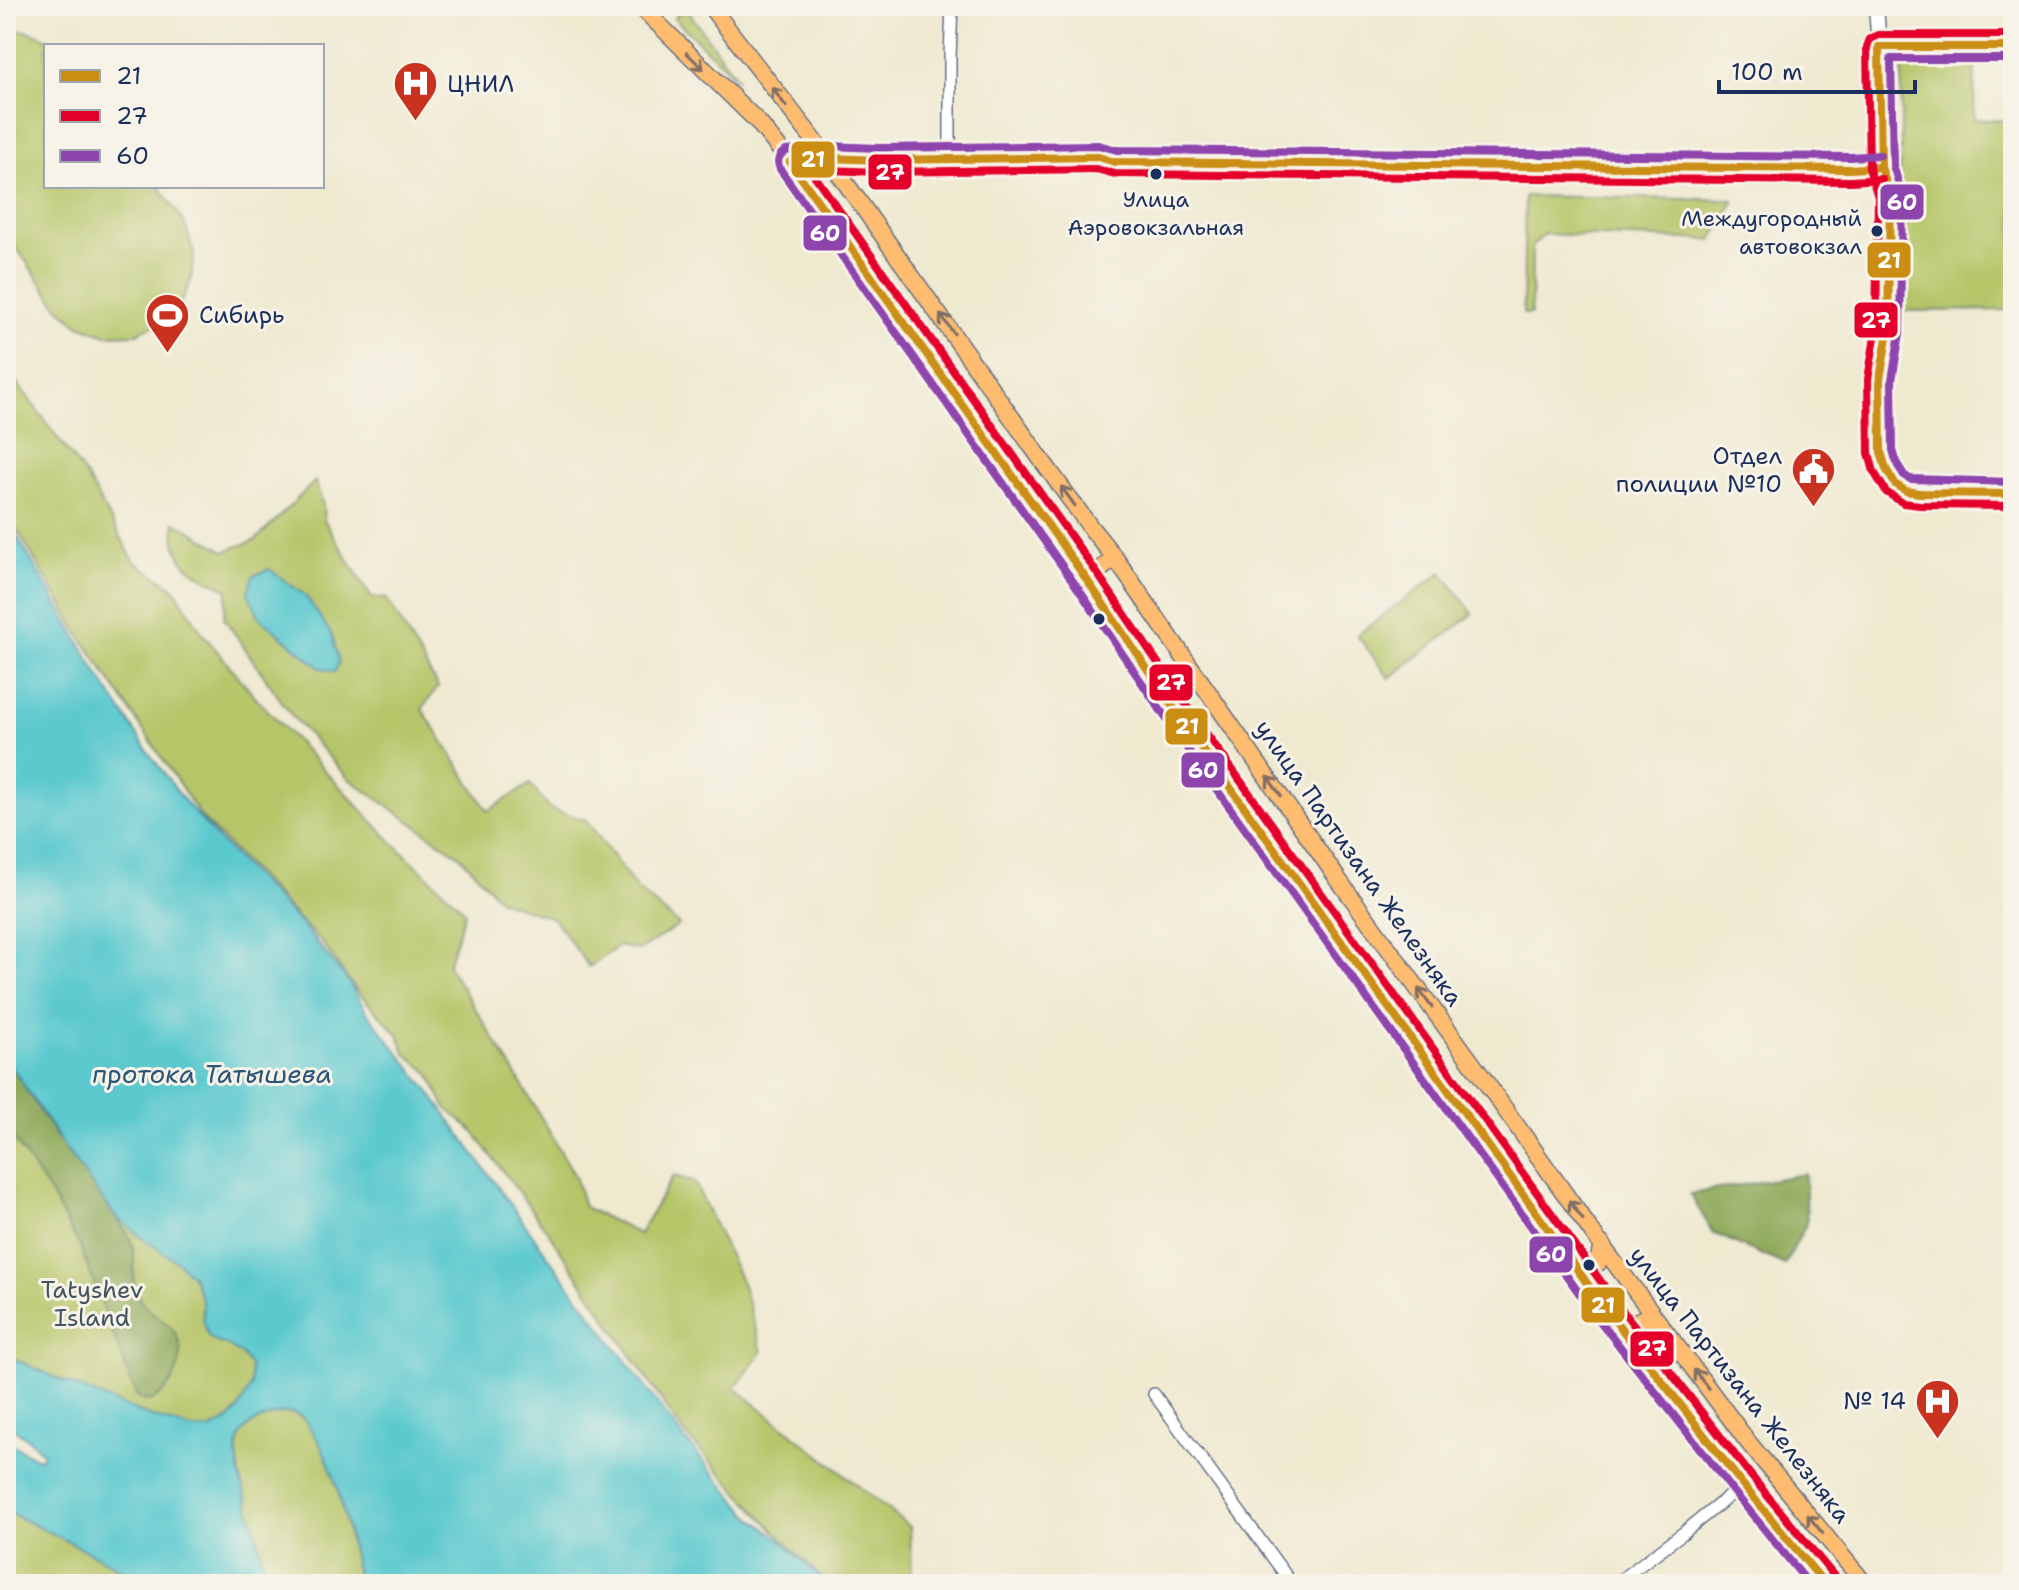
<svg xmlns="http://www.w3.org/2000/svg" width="2019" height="1590" font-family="'Shantell Sans',sans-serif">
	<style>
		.green { fill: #b6c567; stroke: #687a62; stroke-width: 2 }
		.forest { fill: #90aa5c; stroke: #566c5d; stroke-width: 2 }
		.water { fill: #5cc9cf; stroke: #3c7c96; stroke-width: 2 }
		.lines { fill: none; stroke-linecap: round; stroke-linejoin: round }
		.minor-casing { stroke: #657086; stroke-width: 14 }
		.tertiary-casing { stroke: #657086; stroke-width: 17 }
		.primary-casing { stroke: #657086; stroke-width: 19 }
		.minor { stroke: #fff; stroke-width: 11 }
		.tertiary { stroke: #fff; stroke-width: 14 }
		.primary { stroke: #fdbc70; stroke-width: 16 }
		.bus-1-casing { stroke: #f7f3e8; stroke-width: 14 }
		.bus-2-casing { stroke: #f7f3e8; stroke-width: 14 }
		.bus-3-casing { stroke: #f7f3e8; stroke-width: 14 }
		.bus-1 { stroke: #cb8e13; stroke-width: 8 }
		.bus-2 { stroke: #e4002b; stroke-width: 8 }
		.bus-3 { stroke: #8e44ad; stroke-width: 8 }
		.oneway { stroke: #816e66 }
		.bus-dot { fill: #1b2f5e; stroke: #f7f3e8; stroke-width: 3 }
		.labels { text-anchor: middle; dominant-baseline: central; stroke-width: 6; stroke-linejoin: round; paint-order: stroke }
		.bus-label { font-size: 22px; fill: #1b2f5e; stroke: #f7f3e8 }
		.poi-label { font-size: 24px; fill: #1b2f5e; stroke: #f7f3e8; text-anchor: start }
		.street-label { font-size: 24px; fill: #1b2f5e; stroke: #f7f3e8 }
		.park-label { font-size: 24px; fill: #425460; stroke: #f7f3e8 }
		.water-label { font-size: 26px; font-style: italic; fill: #2b567a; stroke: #f7f3e8 }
		.line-badge { stroke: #f7f3e8; stroke-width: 3 }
		.badge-label { font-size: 22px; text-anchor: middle; font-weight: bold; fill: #fff }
	</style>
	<rect width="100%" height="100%" fill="#f7f3e8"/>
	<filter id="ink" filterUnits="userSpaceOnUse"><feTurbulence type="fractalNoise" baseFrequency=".0125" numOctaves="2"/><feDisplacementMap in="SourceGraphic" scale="16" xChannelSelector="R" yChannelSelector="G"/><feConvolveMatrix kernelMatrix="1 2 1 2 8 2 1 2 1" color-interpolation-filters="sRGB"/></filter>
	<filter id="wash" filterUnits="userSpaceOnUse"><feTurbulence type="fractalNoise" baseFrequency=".006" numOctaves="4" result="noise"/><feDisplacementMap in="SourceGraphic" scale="32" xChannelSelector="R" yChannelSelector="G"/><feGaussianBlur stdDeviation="1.8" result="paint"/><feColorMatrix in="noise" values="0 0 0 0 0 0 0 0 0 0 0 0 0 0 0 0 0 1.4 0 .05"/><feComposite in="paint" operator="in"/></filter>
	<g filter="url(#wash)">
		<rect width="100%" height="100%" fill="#efe9d0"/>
		<!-- green -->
		<path class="green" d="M 686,8 L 738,80 L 674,18 Z
			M 6,29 C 25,30 43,33 57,46 L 46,46 L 46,186 L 159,186 L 185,224 L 194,253 L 191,281 L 180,304 L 160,323 L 134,334 L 106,335 L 79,325 L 59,308 L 6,233 Z
			M 1975,64 L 1974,119 L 2013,121 L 2013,310 L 1898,311 L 1902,65 Z
			M 1525,196 L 1735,200 L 1712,240 L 1544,234 L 1532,247 L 1531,314 L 1523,314 Z
			M 6,368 L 86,476 L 134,561 L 174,588 L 203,634 L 257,699 L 391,841 L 465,911 L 448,965 L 518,1078 L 575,1176 L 584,1207 L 639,1234 L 673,1176 L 694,1181 L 743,1285 L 762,1352 L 735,1388 L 910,1527 L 912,1584 L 828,1584 L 774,1530 L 683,1432 L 546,1229 L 473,1131 L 445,1107 L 429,1073 L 405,1053 L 398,1034 L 356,990 L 322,943 L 202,818 L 79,634 L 6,511 Z
			M 315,481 L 323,505 L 324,520 L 371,597 L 387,599 L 438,687 L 422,709 L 488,811 L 530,784 L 550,809 L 586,820 L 637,889 L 679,925 L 640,950 L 619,946 L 589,967 L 553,918 L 501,901 L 461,857 L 348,778 L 291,715 L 224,618 L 228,589 C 195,574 170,564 175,522 L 225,551 L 256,540 Z
			M 1442,572 L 1473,614 L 1389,678 L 1357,635 Z
			M 6,1058 L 164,1251 L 178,1262 L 193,1277 L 202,1300 L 203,1320 L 216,1342 C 228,1345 245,1353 250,1366 C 259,1390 230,1428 206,1430 C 192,1431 178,1425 165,1421 C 110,1404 58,1379 6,1355 Z
			M 278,1413 C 286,1413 296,1412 302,1418 C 334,1445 350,1543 359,1584 L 267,1584 C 263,1568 261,1551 257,1535 C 249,1504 229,1462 242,1431 L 258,1420 Z
			M 6,1511 C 51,1534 102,1555 142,1584 L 6,1584 Z"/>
		<!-- forest -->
		<path class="forest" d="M 6,1058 C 26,1089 45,1120 66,1150 C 87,1179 112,1207 130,1239 C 139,1256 129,1275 137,1292 C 145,1311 152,1311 166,1323 C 189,1342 182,1373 163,1392 C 155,1401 148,1404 137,1397 L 81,1249 L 51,1195 L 6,1127 Z
			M 1805,1174 L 1807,1222 L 1785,1265 L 1713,1233 L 1690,1194 Z"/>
		<!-- water -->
		<path class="water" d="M 6,518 L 101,679 L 149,753 L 183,799 L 218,839 L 302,925 L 348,981 L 366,1011 L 428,1090 L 553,1263 L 681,1435 L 750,1516 L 781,1540 L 827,1584 L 359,1584 C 348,1536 339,1466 309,1427 C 307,1423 305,1419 302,1417 C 290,1408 271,1415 260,1420 C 246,1426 237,1436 237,1452 C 237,1474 247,1497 252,1518 C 258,1540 262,1562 267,1584 L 142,1584 C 102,1555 51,1534 6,1511 L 6,1441 L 38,1459 L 42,1457 L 43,1453 L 32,1442 L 6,1423 L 6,1355 L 65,1382 L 143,1414 L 191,1429 L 209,1430 L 226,1422 L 238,1410 L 251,1386 L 250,1366 L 242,1355 L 226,1345 L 216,1342 L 208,1336 L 203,1320 L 202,1300 L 193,1277 L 178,1262 L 143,1239 L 115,1216 L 65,1148 L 6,1058 Z
			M 269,569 L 306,596 L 332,635 L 339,662 L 335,672 L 319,667 L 260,618 L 248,593 L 253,576 Z"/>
	</g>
	<g filter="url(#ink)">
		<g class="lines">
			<defs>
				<path id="minor" d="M 950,159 L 950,57 L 952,6
					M 1154,1394 L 1292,1584
					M 1615,1584 L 1683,1533 L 1743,1485"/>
				<path id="tertiary" d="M 1876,6 L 1879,47 L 1881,167 L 1890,195 L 1888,332 L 1880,379 L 1881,452 L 1886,469 L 1895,484 L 1906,491 L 1920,493 L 2013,494
					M 1879,47 L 1946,46 L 2013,47
					M 790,162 L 828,158 L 879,160 L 1098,157 L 1115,162 L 1850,169 L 1881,167"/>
				<path id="primary" d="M 640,6 L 758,122 L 790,162 L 1087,580 L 1186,726 L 1602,1304 L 1743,1485 L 1825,1584
					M 656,6 L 660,6
					M 710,6 L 828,158 L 1043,462 L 1091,528 L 1115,558 L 1335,875 L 1480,1074 L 1599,1242 L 1748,1442 L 1865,1584
					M 1087,580 L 1115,558
					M 1576,1269 L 1587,1268 L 1598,1263 L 1602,1244
					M 1628,1341 C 1632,1325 1637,1316 1654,1318"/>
			</defs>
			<!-- minor casing -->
			<use href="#minor" class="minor-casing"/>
			<!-- tertiary casing -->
			<use href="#tertiary" class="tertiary-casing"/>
			<!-- primary casing -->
			<use href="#primary" class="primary-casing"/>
			<!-- minor -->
			<use href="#minor" class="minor"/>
			<!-- tertiary -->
			<use href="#tertiary" class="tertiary"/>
			<!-- primary -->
			<use href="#primary" class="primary"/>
			<defs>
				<path id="bus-1" d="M 2013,47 L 1879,47 L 1881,167 L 1890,195 L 1888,332 L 1880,379 L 1881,452 L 1886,469 L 1895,484 L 1906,491 L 1920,493 L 2013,494
					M 1825,1584 L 1743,1485 L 1602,1304 L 1186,726 L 1087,580 L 790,162 L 828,158 L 879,160 L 1098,157 L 1115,162 L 1850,169 L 1881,167"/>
				<path id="bus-2" d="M 2013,506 L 1920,505 L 1903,503 L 1886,492 L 1874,472 L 1869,453 L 1868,379 L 1876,331 L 1878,197 L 1869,168 L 1867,47 L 1870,39 L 1878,35 L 2013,35
					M 1834,1576 L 1752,1477 L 1612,1297 L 1196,719 L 1097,573 L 812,172 L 828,170 L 879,172 L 1096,169 L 1115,174 L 1850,181 L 1882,179"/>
				<path id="bus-3" d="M 2013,59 L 1891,59 L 1893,165 L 1902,195 L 1900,333 L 1892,380 L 1893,450 L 1897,464 L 1904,475 L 1910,479 L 2013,482
					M 1809,1584 L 1734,1492 L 1592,1311 L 1176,733 L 1077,587 L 780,169 C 776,161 779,154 786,151 L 828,146 L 879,148 L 1098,145 L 1117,150 L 1850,157 L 1880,155"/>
			</defs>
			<!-- bus-1 casing -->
			<use href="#bus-1" class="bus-1-casing"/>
			<!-- bus-2 casing -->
			<use href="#bus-2" class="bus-2-casing"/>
			<!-- bus-3 casing -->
			<use href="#bus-3" class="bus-3-casing"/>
			<!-- bus-1 -->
			<use href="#bus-1" class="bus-1"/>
			<!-- bus-2 -->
			<use href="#bus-2" class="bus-2"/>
			<!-- bus-3 -->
			<use href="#bus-3" class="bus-3"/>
		</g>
		<!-- one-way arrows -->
		<defs><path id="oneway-shaft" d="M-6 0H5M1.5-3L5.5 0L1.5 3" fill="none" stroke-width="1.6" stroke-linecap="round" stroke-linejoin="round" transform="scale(2)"/></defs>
		<g class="oneway">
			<use href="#oneway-shaft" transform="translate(695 61) rotate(44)"/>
			<use href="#oneway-shaft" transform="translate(779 97) rotate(-127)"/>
			<use href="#oneway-shaft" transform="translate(947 324) rotate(-126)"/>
			<use href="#oneway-shaft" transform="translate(1068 496) rotate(-126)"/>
			<use href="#oneway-shaft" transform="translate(1274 786) rotate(-125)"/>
			<use href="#oneway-shaft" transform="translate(1425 998) rotate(-126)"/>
			<use href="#oneway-shaft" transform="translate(1576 1210) rotate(-126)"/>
			<use href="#oneway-shaft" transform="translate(1701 1379) rotate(-127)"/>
			<use href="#oneway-shaft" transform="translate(1815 1524) rotate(-129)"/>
		</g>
	</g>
	<!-- icons -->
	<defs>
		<symbol id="hospital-pin" viewBox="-11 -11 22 30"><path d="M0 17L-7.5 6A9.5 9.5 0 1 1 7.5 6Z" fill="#c8321e" stroke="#f7f3e8"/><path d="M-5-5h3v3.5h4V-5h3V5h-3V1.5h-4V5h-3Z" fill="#fff"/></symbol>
		<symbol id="stadium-pin" viewBox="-11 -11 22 30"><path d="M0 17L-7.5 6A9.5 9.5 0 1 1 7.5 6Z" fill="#c8321e" stroke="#f7f3e8"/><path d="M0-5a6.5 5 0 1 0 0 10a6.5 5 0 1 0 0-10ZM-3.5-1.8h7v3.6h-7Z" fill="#fff"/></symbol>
		<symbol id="civic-pin" viewBox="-11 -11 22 30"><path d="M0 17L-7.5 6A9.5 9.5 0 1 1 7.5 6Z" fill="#c8321e" stroke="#f7f3e8"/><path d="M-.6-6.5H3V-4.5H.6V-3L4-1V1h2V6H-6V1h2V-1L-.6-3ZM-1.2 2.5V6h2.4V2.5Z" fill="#fff"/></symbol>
	</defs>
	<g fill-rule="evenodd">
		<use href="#hospital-pin" x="390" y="58" width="51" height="69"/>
		<use href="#stadium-pin" x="142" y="290" width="51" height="69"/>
		<use href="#civic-pin" x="1788" y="444" width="51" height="69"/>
		<use href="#hospital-pin" x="1912" y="1376" width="51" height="69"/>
	</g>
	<!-- markers -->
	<g class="bus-dot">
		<circle cx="1156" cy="174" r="7"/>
		<circle cx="1877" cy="231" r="7"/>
		<circle cx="1099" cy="619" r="7"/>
		<circle cx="1589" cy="1265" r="7"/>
	</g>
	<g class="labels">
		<!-- bus labels -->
		<g class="bus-label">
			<text x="1156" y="199">Улица<tspan x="1156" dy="28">Аэровокзальная</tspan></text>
			<text x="1862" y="218" text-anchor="end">Междугородный<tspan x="1862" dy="28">автовокзал</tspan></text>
		</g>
		<!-- poi labels -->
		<g class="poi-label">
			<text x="447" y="84">ЦНИЛ</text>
			<text x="199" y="315">Сибирь</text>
			<text x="1782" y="456" text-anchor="end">Отдел<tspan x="1782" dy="28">полиции №10</tspan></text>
			<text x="1906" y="1401" text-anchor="end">№ 14</text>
		</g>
		<!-- street labels -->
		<g class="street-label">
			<text transform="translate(1359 863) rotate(55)">улица Партизана Железняка</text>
			<text transform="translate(1740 1385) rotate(52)">улица Партизана Железняка</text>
		</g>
		<!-- park labels -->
		<g class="park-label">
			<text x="92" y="1290">Tatyshev<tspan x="92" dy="28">Island</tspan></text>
		</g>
		<!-- water labels -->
		<g class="water-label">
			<text x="212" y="1073">протока Татышева</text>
		</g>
	</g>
	<g class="line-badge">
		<rect x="790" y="140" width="46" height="39" rx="8" fill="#cb8e13"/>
		<rect x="867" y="153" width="46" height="38" rx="8" fill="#e4002b"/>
		<rect x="1879" y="183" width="46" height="38" rx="8" fill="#8e44ad"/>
		<rect x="802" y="214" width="46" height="38" rx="8" fill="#8e44ad"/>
		<rect x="1866" y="241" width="46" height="38" rx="8" fill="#cb8e13"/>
		<rect x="1853" y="301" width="46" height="38" rx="8" fill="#e4002b"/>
		<rect x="1148" y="663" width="46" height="39" rx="8" fill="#e4002b"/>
		<rect x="1164" y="707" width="45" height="39" rx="8" fill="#cb8e13"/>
		<rect x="1180" y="751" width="46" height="38" rx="8" fill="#8e44ad"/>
		<rect x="1528" y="1235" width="46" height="39" rx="8" fill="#8e44ad"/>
		<rect x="1580" y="1286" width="46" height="38" rx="8" fill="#cb8e13"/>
		<rect x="1629" y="1330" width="46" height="38" rx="8" fill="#e4002b"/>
	</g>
	<g class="badge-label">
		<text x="813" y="167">21</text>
		<text x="890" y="180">27</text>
		<text x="1902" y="210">60</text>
		<text x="825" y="241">60</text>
		<text x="1889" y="268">21</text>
		<text x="1876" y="328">27</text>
		<text x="1171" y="690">27</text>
		<text x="1187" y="734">21</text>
		<text x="1203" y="778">60</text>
		<text x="1551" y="1262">60</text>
		<text x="1603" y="1313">21</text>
		<text x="1652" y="1356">27</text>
	</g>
	<!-- margin -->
	<rect width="2019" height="1590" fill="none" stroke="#f7f3e8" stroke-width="32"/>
	<!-- legend -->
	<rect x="44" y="44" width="280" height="144" fill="#f7f3e8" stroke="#9fa5b1" stroke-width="2"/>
	<rect x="60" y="70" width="40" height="12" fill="#cb8e13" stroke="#9fa5b1" stroke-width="2"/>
	<text x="116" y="84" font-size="24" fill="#1b2f5e">21</text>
	<rect x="60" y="110" width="40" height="12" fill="#e4002b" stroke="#9fa5b1" stroke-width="2"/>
	<text x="116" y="124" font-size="24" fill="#1b2f5e">27</text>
	<rect x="60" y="150" width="40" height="12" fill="#8e44ad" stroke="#9fa5b1" stroke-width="2"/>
	<text x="116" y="164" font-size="24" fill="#1b2f5e">60</text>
	<!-- scale -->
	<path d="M1719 80v12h196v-12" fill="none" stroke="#1b2f5e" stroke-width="4"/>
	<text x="1731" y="80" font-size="24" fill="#1b2f5e" stroke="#f7f3e8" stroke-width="6" paint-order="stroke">100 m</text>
</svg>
